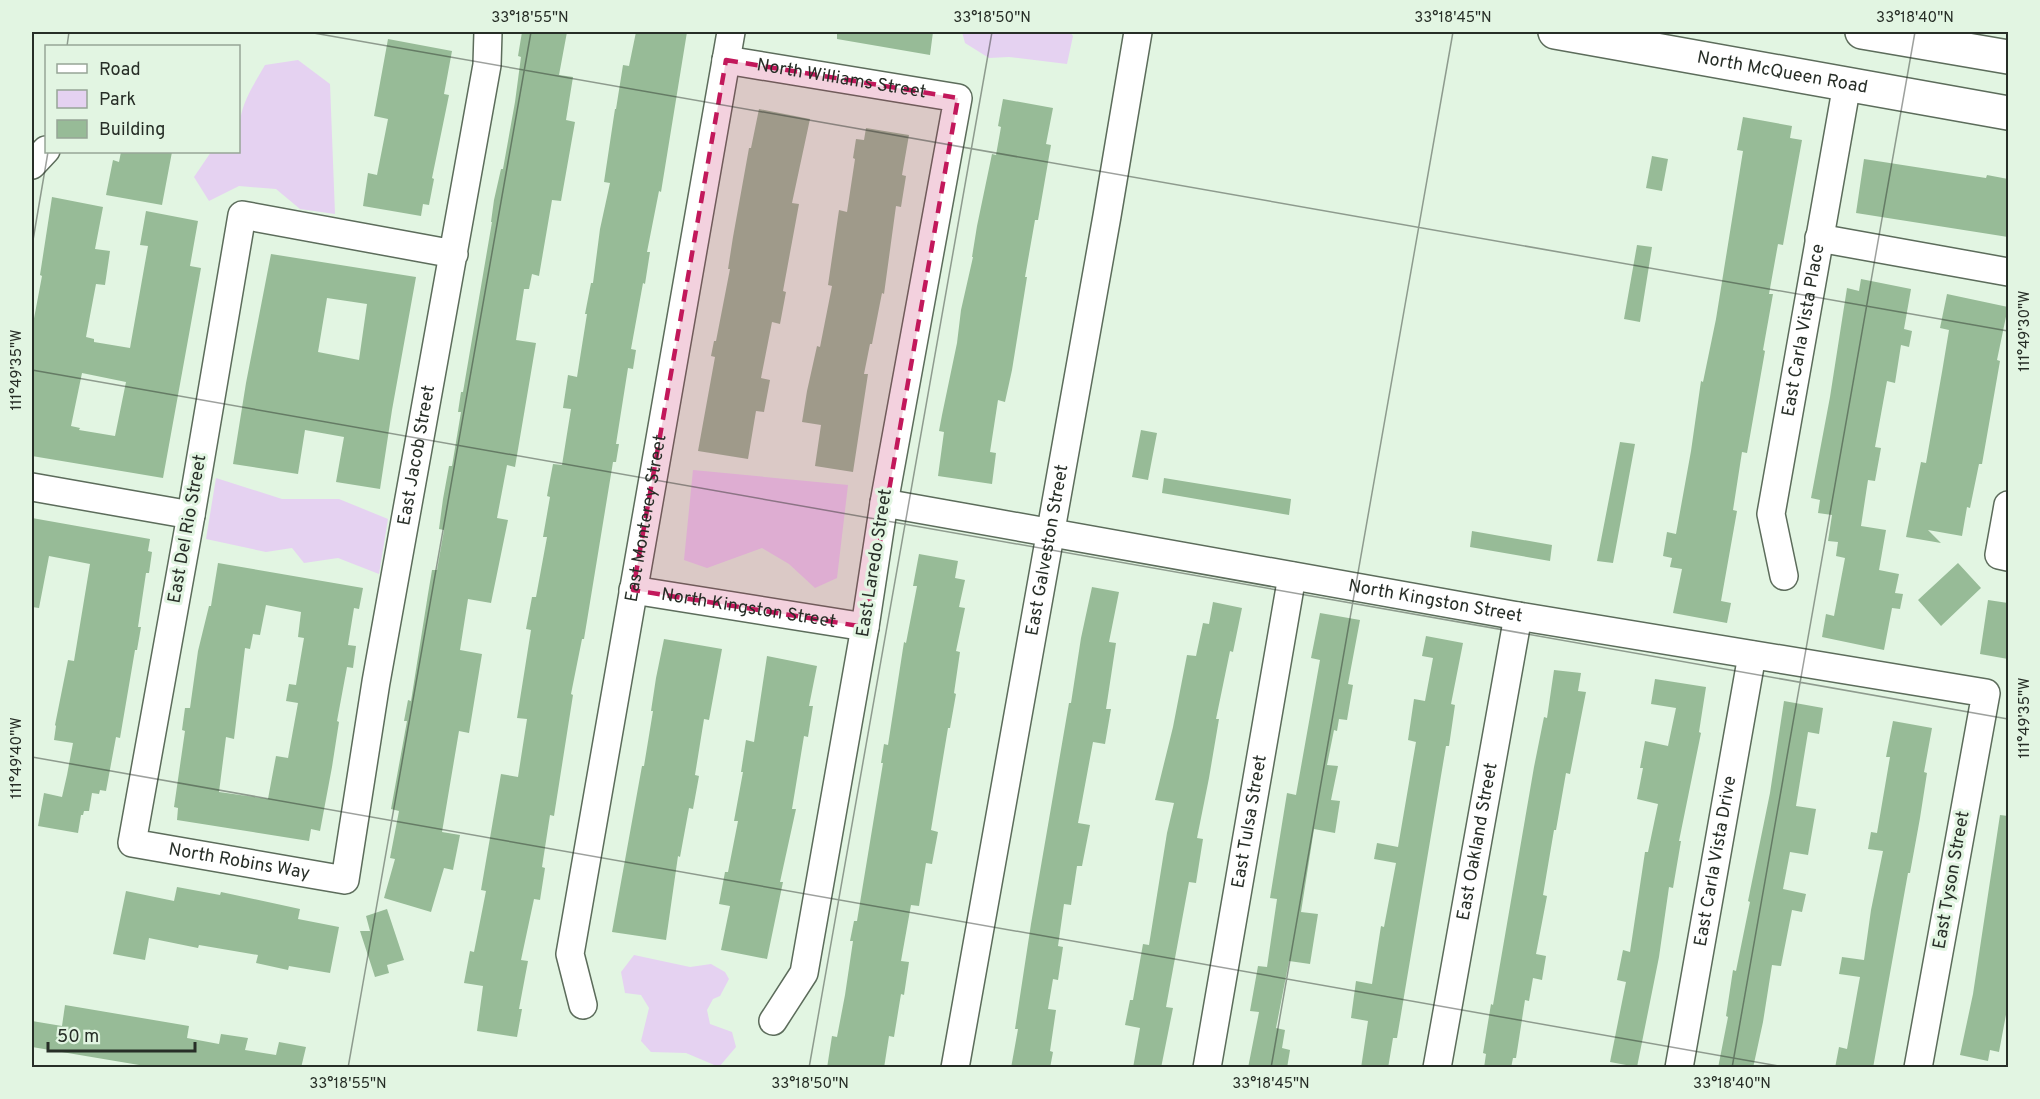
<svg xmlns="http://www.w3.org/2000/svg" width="2040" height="1099" font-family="Overpass,sans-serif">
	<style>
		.green { fill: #e5d2f1 }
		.building { fill: #97bb97; fill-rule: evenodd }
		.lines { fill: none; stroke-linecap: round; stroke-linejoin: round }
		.minor-casing { stroke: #5c6c5b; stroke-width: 30 }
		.major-casing { stroke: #5c6c5b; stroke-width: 36 }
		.minor { stroke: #fff; stroke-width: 27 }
		.major { stroke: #fff; stroke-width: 33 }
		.marked { fill: #c2185b; fill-opacity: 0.2; stroke: #c2185b; stroke-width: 4.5; stroke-dasharray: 12 8; stroke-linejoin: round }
		.ticks { fill: none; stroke: #272e27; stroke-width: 1.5; stroke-opacity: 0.45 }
		.labels { text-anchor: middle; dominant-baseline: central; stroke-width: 6; stroke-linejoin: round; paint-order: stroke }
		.street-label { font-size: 18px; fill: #272e27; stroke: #e2f5e2 }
		.neatline { fill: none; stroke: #272e27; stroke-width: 2 }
		.ticks-label { font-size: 15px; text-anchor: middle; fill: #272e27 }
	</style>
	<rect width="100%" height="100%" fill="#e2f5e2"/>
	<!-- green -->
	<path class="green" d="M 962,32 L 1070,32 L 1073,36 L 1067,64 L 1009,57 L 989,58 L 965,43 Z
		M 298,60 L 330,84 L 335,214 L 300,209 L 276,189 L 239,186 L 209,201 L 194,177 L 211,152 L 238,152 C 238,110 244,101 265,65 Z
		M 693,470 L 848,485 L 837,578 L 815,588 L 789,564 L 762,548 L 707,568 L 684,560 Z
		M 216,478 L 282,499 L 339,499 L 388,519 L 379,574 L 338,558 L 304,563 L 292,548 L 266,552 L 206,539 Z
		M 634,955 L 690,967 L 711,964 L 725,972 L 729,979 L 720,996 L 713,999 L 707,1010 L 710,1024 L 732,1032 L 736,1047 L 719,1067 L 686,1053 L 651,1052 L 641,1041 L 649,1008 L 641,995 L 625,993 L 621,972 Z"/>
	<!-- building -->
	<path class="building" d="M 522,32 L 567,32 L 559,75 L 573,77 L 566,120 L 575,122 L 561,201 L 552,200 L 539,276 L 532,274 L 529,289 L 524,289 L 516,340 L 536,343 L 515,467 L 507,465 L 497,518 L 508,520 L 491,603 L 468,599 L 460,650 L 482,654 L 469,733 L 459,731 L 442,832 L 460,835 L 453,870 L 444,868 L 431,912 L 384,898 L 395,859 L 390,858 L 399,811 L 391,809 L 407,721 L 404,721 L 408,700 L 411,701 L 428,594 L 432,570 L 437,570 L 444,530 L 439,529 L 443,499 L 449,466 L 452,466 L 461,412 L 458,412 L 461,392 L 463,392 L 492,222 L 491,222 L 494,200 L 501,169 L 503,169 L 515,102 L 521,57 L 518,56 Z
		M 636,32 L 687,32 L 661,192 L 659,191 L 647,252 L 650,252 L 645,284 L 643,283 L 631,349 L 636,350 L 633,369 L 628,368 L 616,444 L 619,444 L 616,462 L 613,462 L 584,639 L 582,639 L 571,694 L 573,695 L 554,816 L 550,815 L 542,867 L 545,868 L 540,900 L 534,899 L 521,960 L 528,961 L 519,1009 L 522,1009 L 517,1037 L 477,1031 L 483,986 L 464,983 L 470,951 L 474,952 L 486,891 L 481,890 L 501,774 L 518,777 L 527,719 L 517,718 L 531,630 L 526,629 L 532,597 L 536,597 L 547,537 L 543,537 L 550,497 L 547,496 L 553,464 L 562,465 L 571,409 L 563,408 L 568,375 L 577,377 L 587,314 L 585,314 L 591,283 L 593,283 L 600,229 L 610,183 L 604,182 L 615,109 L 616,109 L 623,65 L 629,66 Z
		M 837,32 L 933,32 L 930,55 L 837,39 Z
		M 388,39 L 452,51 L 444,94 L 449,95 L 432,178 L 434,179 L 429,205 L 423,204 L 421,216 L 363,206 L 368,173 L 377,175 L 388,119 L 374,116 Z
		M 1003,99 L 1053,108 L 1046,144 L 1051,145 L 1038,220 L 1035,220 L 1025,277 L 1027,277 L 1012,370 L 1005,402 L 998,400 L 990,452 L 996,453 L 992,484 L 938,476 L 944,432 L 939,431 L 942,415 L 957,343 L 961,310 L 973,257 L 972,257 L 977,226 L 992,154 L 996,155 L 1001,127 L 998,126 Z
		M 759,109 L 810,119 L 792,203 L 799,204 L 783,291 L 786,292 L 780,324 L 772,322 L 761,378 L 770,380 L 764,412 L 756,411 L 748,459 L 698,451 L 715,357 L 711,356 L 714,341 L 716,341 L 730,269 L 728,269 L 733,237 L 749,148 L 751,148 Z
		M 1743,117 L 1792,126 L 1790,138 L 1802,140 L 1783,245 L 1778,244 L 1769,294 L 1773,294 L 1763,350 L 1765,351 L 1747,453 L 1742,452 L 1733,510 L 1737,511 L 1721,601 L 1731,603 L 1727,623 L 1673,613 L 1682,569 L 1670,567 L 1672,558 L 1663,556 L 1667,532 L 1676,534 L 1691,451 L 1701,381 L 1703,382 L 1716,319 L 1743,151 L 1737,150 Z
		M 866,128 L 909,135 L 902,175 L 906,176 L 901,207 L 896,206 L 884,294 L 882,293 L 872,344 L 870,344 L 864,374 L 868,374 L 853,472 L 815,466 L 821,425 L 802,422 L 807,391 L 817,346 L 820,347 L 832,286 L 828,285 L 839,210 L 847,212 L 855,159 L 853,158 L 856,139 L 864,140 Z
		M 121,152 L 172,152 L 162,205 L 106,195 L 113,160 L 119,162 Z
		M 1652,156 L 1668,159 L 1662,191 L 1646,188 Z
		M 1864,159 L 1986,178 L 1987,175 L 2008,179 L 2008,237 L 1856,213 Z
		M 52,197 L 103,207 L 95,249 L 110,251 L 105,285 L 96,284 L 86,337 L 94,339 L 94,342 L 130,348 L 148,246 L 140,245 L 146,211 L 198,221 L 190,266 L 201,268 L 163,478 L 32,456 L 32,329 L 42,276 L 40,275 ZM 82,373 L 126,382 L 115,436 L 79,430 L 80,428 L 71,426 Z
		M 1637,245 L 1652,247 L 1640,322 L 1624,319 Z
		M 271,254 L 416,277 L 392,410 L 380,489 L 336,482 L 344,437 L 305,430 L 298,474 L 233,464 L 246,383 ZM 327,298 L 367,304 L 359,360 L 318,352 Z
		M 1861,279 L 1911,289 L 1904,329 L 1912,331 L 1909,347 L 1901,345 L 1895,383 L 1887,381 L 1875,447 L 1881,448 L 1875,481 L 1868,480 L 1861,526 L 1886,530 L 1879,570 L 1899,574 L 1895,593 L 1903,594 L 1900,609 L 1892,608 L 1884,650 L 1822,637 L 1826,614 L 1834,616 L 1845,558 L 1836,556 L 1838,542 L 1828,541 L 1832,515 L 1818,513 L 1820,500 L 1811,498 L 1830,397 L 1847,288 L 1859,291 Z
		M 1947,294 L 2008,307 L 1997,360 L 2000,361 L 1982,464 L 1979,464 L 1970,508 L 1967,507 L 1962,536 L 1928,530 L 1941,543 L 1906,537 L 1921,462 L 1926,463 L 1942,372 L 1949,330 L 1940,328 Z
		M 1141,430 L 1157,433 L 1148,480 L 1132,477 Z
		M 1620,442 L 1635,444 L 1613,563 L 1597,561 Z
		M 1164,478 L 1291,499 L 1289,515 L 1162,493 Z
		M 32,518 L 150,539 L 148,551 L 152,552 L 149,573 L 146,573 L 138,627 L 141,627 L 137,650 L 135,650 L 120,738 L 116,737 L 106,791 L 100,790 L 99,794 L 92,793 L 89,811 L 84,811 L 83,815 L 81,815 L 78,833 L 38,826 L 44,793 L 62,797 L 67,775 L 73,743 L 54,740 L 56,726 L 55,725 L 68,660 L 74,661 L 90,564 L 49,556 L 39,608 L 32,607 Z
		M 1472,531 L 1552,545 L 1550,561 L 1470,547 Z
		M 919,554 L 958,561 L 955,578 L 965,580 L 959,607 L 965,608 L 956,651 L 960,652 L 954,693 L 956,694 L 950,728 L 948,728 L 931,830 L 938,832 L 932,864 L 926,863 L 919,906 L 911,905 L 901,961 L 909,962 L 904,995 L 901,994 L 894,1037 L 889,1036 L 884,1068 L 827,1068 L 832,1036 L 837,1037 L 845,995 L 853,941 L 850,941 L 854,921 L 857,921 L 883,763 L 881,763 L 884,744 L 888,745 L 904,642 L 906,643 L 917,586 L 913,586 Z
		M 218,563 L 363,588 L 359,609 L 354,608 L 348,645 L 356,646 L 353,668 L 347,667 L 337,721 L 339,722 L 332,767 L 320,831 L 311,829 L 309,841 L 177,820 L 178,808 L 174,807 L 185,731 L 182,730 L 185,708 L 190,708 L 198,651 L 209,606 L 211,606 ZM 266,605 L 301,612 L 298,637 L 304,638 L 296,685 L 289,684 L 286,701 L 298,703 L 288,758 L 276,756 L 268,799 L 219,792 L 226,737 L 234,739 L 245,648 L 250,649 L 253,634 L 260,635 Z
		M 1958,563 L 1981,588 L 1941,626 L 1918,600 Z
		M 1092,587 L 1119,592 L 1109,642 L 1116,643 L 1106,709 L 1111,709 L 1105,744 L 1093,742 L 1078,823 L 1090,825 L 1082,866 L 1077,866 L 1071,905 L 1064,904 L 1058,946 L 1063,947 L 1058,980 L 1053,979 L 1048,1009 L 1056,1010 L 1050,1051 L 1053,1052 L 1050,1068 L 1011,1068 L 1018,1029 L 1015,1029 L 1031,924 L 1069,703 L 1071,703 L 1081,638 Z
		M 1988,600 L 2008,603 L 2008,659 L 1980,654 Z
		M 1213,602 L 1242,608 L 1233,652 L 1230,651 L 1216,719 L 1219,719 L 1209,778 L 1197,838 L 1203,839 L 1196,883 L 1189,882 L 1166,1007 L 1173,1008 L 1161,1068 L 1133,1068 L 1140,1028 L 1125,1025 L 1130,1000 L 1133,1000 L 1143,944 L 1149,945 L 1167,833 L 1174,803 L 1155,800 L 1173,727 L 1187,655 L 1196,656 L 1203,623 L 1209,624 Z
		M 1320,613 L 1360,620 L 1348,684 L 1353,685 L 1347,720 L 1339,719 L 1337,731 L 1334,730 L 1327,765 L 1338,766 L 1331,800 L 1340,801 L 1335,833 L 1314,829 L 1301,912 L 1318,914 L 1310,964 L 1289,961 L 1276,1028 L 1285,1030 L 1282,1048 L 1290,1050 L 1287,1068 L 1248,1068 L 1259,1012 L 1250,1011 L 1258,966 L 1267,967 L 1277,899 L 1270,898 L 1287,793 L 1296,795 L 1320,660 L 1311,658 Z
		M 1426,636 L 1463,643 L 1451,704 L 1455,705 L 1449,746 L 1446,746 L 1397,1038 L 1393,1038 L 1388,1068 L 1361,1068 L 1368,1021 L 1351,1018 L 1356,981 L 1372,984 L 1381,926 L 1384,927 L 1396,863 L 1374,859 L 1377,843 L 1398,847 L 1416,742 L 1408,740 L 1414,699 L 1425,701 L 1433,658 L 1422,656 Z
		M 664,639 L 722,649 L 709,720 L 704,719 L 695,775 L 699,776 L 693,809 L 689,808 L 680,857 L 678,856 L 666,940 L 612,932 L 642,766 L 644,766 L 653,711 L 651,711 L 656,678 Z
		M 767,656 L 817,666 L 809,706 L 813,706 L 808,737 L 804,736 L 792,809 L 796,809 L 780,882 L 783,882 L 767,959 L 721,950 L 730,906 L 719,904 L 725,872 L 728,872 L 738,821 L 734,821 L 743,772 L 741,772 L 746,740 L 754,742 Z
		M 1554,670 L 1581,673 L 1578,691 L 1586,692 L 1570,774 L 1566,773 L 1556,830 L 1554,830 L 1543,895 L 1547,896 L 1536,954 L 1546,956 L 1542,980 L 1533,978 L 1529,1001 L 1525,1000 L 1516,1058 L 1513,1058 L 1511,1068 L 1484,1068 L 1486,1054 L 1483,1053 L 1491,1004 L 1493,1005 L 1534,767 L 1544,717 L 1547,718 Z
		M 1655,679 L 1706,687 L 1699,732 L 1701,733 L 1679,841 L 1681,841 L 1673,888 L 1669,887 L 1659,957 L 1637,1067 L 1610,1062 L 1626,982 L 1617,980 L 1623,950 L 1630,952 L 1645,852 L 1648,852 L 1658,804 L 1637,799 L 1643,768 L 1640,768 L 1645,741 L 1668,746 L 1676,708 L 1651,704 Z
		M 1784,701 L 1823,708 L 1819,734 L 1808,732 L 1796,806 L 1816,809 L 1808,855 L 1790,852 L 1783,889 L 1806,894 L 1802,912 L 1792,910 L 1781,966 L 1772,965 L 1763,1022 L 1753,1068 L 1718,1068 L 1728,1017 L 1726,1016 L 1733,970 L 1736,971 L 1750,902 L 1748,901 L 1770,793 Z
		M 1893,721 L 1932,728 L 1924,772 L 1927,773 L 1920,818 L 1910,873 L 1908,873 L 1873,1068 L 1835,1068 L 1839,1047 L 1847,1049 L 1860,977 L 1839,974 L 1842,957 L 1864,960 L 1871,910 L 1883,851 L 1868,849 L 1871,832 L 1877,833 L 1890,757 L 1886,757 Z
		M 2000,815 L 2008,816 L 2008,1004 L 1999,1052 L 1990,1050 L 1988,1061 L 1960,1055 L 1973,994 Z
		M 177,887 L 220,895 L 221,892 L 300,909 L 298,919 L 339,927 L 330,973 L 289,966 L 288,970 L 256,963 L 258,955 L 199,945 L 198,948 L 149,938 L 145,960 L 113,954 L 126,891 L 174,901 Z
		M 387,909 L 404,960 L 387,965 L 389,973 L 375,977 L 360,931 L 370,931 L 366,916 Z
		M 65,1005 L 189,1026 L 187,1038 L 219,1044 L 221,1034 L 248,1038 L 245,1050 L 276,1055 L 279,1042 L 306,1047 L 301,1068 L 157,1068 L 32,1047 L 32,1021 L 62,1026 Z"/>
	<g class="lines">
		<defs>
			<g id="minor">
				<path id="s1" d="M 726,60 L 958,98 L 884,503 L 865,627 L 804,973 L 773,1021"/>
				<path d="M 32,165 L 46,150"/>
				<path d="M 1819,238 L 2008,272"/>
				<path id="s2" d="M 454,254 L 242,215 L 191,515 L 132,843 L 345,880 L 376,682 L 487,65 L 488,32"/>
				<path d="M 32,487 L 191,515"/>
				<path id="s3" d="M 884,503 L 1518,616 L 1986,693 L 1918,1068"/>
				<path d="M 2008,505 L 1999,555 L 2008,557"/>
				<path id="s4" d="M 1784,576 L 1771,514 L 1847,84"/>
				<path id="s5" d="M 633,590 L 865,627"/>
				<path id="s6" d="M 583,1005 L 570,954 L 731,32"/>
				<path id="s7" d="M 955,1068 L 1107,216 L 1138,32"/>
				<path id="s8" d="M 1207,1068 L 1292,576"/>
				<path id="s9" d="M 1437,1068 L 1518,616"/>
				<path id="s10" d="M 1679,1068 L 1752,655"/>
			</g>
			<g id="major">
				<path id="s11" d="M 1555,32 L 2008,113"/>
				<path d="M 1862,32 L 2008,57"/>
			</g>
		</defs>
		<!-- minor casing -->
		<use href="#minor" class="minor-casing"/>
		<!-- major casing -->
		<use href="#major" class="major-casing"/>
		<!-- minor -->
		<use href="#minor" class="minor"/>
		<!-- major -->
		<use href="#major" class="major"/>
	</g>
	<!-- marked area -->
	<path class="marked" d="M 726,60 L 958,98 L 865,627 L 633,590 Z"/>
	<!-- ticks -->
	<path class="ticks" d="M 308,32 L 2008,331M 67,46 L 69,32M 32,246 L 48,152M 32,370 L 2008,719M 32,757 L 1790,1068M 348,1068 L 531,32M 809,1068 L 992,32M 1271,1068 L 1453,32M 1732,1068 L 1915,32"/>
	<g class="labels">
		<!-- street labels -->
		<g class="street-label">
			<text stroke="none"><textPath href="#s11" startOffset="231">North McQueen Road</textPath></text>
			<text stroke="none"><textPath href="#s1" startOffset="117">North Williams Street</textPath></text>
			<text stroke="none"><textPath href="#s4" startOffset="250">East Carla Vista Place</textPath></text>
			<text stroke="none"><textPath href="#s2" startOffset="1500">East Jacob Street</textPath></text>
			<text stroke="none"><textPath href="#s6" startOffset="495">East Monterey Street</textPath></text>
			<text transform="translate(188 529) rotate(-80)">East Del Rio Street</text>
			<text stroke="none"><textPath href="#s7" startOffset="526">East Galveston Street</textPath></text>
			<text transform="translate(875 563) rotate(-81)">East Laredo Street</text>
			<text stroke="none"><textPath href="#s3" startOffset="560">North Kingston Street</textPath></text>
			<text stroke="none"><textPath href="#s5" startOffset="117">North Kingston Street</textPath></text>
			<text stroke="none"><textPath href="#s8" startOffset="250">East Tulsa Street</textPath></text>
			<text stroke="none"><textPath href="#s9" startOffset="230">East Oakland Street</textPath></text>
			<text stroke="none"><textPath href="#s10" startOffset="210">East Carla Vista Drive</textPath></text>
			<text stroke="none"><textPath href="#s2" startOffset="962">North Robins Way</textPath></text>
			<text transform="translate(1952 880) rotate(-80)">East Tyson Street</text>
		</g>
	</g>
	<!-- border -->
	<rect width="2040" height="1099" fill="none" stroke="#e2f5e2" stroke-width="66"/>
	<!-- legend -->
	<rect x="45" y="45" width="195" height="108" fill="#e2f5e2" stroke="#97a597" stroke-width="1.5"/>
	<rect x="57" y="64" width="30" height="9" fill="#ffffff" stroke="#97a597" stroke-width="1.5"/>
	<text x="99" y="75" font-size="18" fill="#272e27">Road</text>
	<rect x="57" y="90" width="30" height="18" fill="#e5d2f1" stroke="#97a597" stroke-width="1.5"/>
	<text x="99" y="105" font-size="18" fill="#272e27">Park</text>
	<rect x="57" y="120" width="30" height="18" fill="#97bb97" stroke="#97a597" stroke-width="1.5"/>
	<text x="99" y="135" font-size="18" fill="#272e27">Building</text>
	<!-- scale -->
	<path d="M48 1042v9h147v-9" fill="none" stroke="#272e27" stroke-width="3"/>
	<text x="57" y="1042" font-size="18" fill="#272e27" stroke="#e2f5e2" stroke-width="4.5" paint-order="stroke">50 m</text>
	<rect x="33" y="33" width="1974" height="1033" class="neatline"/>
	<g class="ticks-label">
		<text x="530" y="22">33°18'55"N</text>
		<text x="992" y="22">33°18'50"N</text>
		<text x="1453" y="22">33°18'45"N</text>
		<text x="1915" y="22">33°18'40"N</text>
		<text transform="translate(2024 331) rotate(-90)" y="5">111°49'30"W</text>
		<text transform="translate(16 370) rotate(-90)" y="5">111°49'35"W</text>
		<text transform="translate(2024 718) rotate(-90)" y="5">111°49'35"W</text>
		<text transform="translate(16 758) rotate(-90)" y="5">111°49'40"W</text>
		<text x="348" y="1088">33°18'55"N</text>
		<text x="810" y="1088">33°18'50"N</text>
		<text x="1271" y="1088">33°18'45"N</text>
		<text x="1732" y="1088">33°18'40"N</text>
	</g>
</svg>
